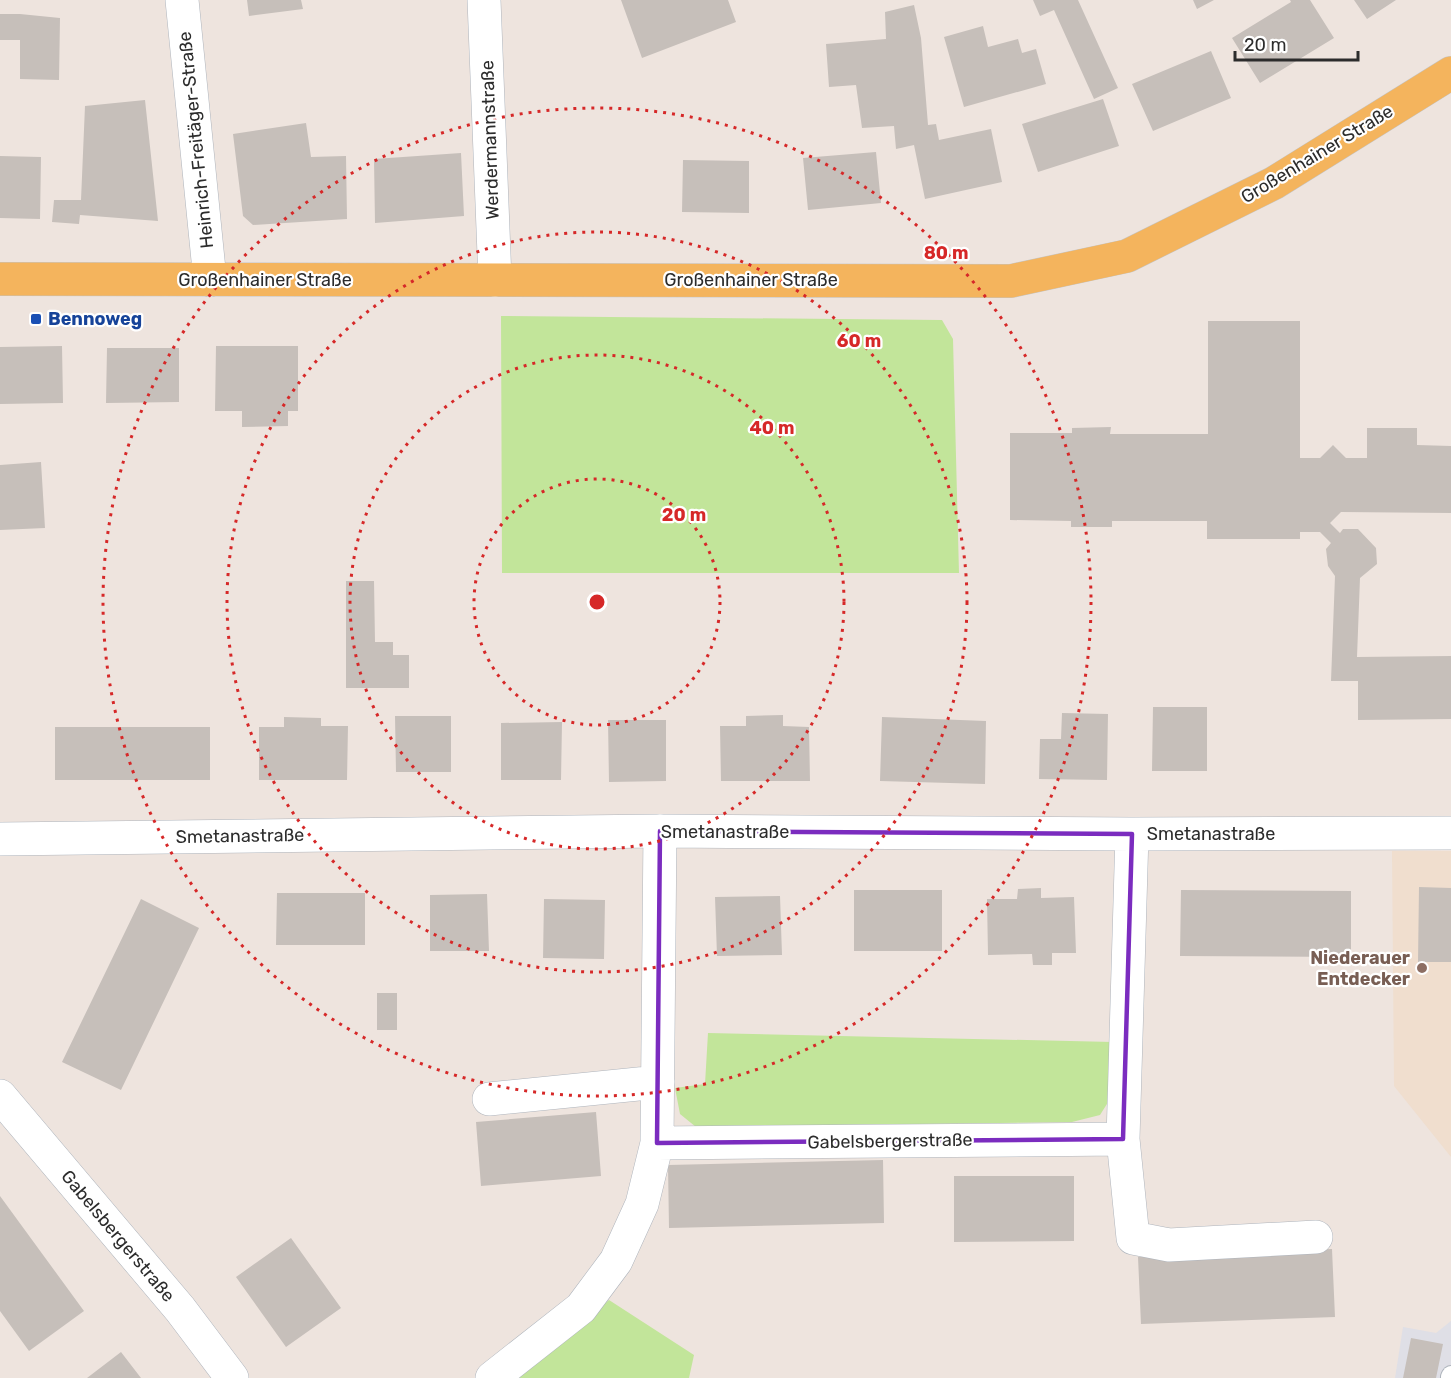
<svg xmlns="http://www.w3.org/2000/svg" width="1451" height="1378" font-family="Rubik,sans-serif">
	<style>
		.industrial { fill: #dfdfe6 }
		.education { fill: #f0dece }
		.green { fill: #c2e59a }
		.building { fill: #c6bfba }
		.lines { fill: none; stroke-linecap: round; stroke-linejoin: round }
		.lane-casing { stroke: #aeb4bc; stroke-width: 20 }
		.street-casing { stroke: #aeb4bc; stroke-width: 34 }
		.primary-casing { stroke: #c4c4c4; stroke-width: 34 }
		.lane { stroke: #fff; stroke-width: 18 }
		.street { stroke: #fff; stroke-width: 33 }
		.primary { stroke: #f4b45d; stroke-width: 33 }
		.marked { fill: none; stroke: #7b2cbf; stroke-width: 4.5; stroke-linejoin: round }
		.ring { fill: none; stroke: #d62828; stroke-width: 3; stroke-dasharray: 3 6 }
		.transit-dot { fill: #1a4fb4; stroke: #fff; stroke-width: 2 }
		.education-dot { fill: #8d6e63; stroke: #fff; stroke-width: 2 }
		.labels { text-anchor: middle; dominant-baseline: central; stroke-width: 4.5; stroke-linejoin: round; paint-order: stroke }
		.street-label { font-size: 18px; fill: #2c2c2c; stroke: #fff }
		.transit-label { font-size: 18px; font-weight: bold; fill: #164399; stroke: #fff; text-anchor: start }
		.education-label { font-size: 18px; font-weight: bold; fill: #785e54; stroke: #fff; text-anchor: end }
		.centre { fill: #d62828; stroke: #fff; stroke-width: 3 }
		.ring-label { font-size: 18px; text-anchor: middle; font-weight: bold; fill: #d62828; stroke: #fff; stroke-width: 4.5; stroke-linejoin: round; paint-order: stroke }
	</style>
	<rect width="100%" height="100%" fill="#eee4de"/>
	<!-- industrial -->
	<path class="industrial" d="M 1451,1321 L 1451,1378 L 1395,1378 L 1403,1327 L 1436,1333 Z"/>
	<!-- education -->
	<path class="education" d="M 1392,851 L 1451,851 L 1451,1157 L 1394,1086 Z"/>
	<!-- green -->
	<path class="green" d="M 501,316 L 942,320 L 953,339 L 959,573 L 502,573 Z
		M 708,1033 L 1113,1042 L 1112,1096 L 1100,1115 L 1072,1122 L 696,1127 L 680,1114 L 675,1088 L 705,1084 Z
		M 609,1300 L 694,1355 L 689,1378 L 512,1378 Z"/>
	<!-- building -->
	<path class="building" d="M 247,0 L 301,0 L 303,9 L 249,16 Z
		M 621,0 L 728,0 L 736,22 L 642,58 Z
		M 1033,0 L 1078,0 L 1118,88 L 1094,99 L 1054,10 L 1040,16 Z
		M 1193,0 L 1214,0 L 1197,9 Z
		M 1290,0 L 1310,0 L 1334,38 L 1260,83 L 1232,38 L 1291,2 Z
		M 1354,0 L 1396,0 L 1367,19 Z
		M 914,5 L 921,38 L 928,125 L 936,124 L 939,140 L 991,129 L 1002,182 L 925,199 L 914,145 L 896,149 L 894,126 L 862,128 L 856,85 L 829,87 L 826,44 L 886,39 L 885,12 Z
		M 0,14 L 20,14 L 60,18 L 59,80 L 20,79 L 20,40 L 0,40 Z
		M 983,26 L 988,47 L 1018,39 L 1022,53 L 1036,49 L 1046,84 L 964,107 L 944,37 Z
		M 1211,51 L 1231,98 L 1153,131 L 1132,84 Z
		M 1103,99 L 1119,146 L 1038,172 L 1022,124 Z
		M 145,100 L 158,221 L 80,215 L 79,224 L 52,222 L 54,200 L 81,200 L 85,106 Z
		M 306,123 L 311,157 L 346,156 L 347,219 L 253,225 L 243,216 L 233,134 Z
		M 876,152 L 881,203 L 808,210 L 803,158 Z
		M 461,153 L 464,216 L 375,223 L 374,159 Z
		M 0,156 L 41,157 L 40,219 L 0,218 Z
		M 683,160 L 749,161 L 749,213 L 682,212 Z
		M 1208,321 L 1300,321 L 1300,458 L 1320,458 L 1333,445 L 1346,458 L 1367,458 L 1367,428 L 1417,428 L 1417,445 L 1451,446 L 1451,513 L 1341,512 L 1330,523 L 1340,533 L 1343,529 L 1358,529 L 1376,548 L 1377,564 L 1360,578 L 1357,657 L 1451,656 L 1451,719 L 1358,720 L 1358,681 L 1331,681 L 1335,576 L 1328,566 L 1326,549 L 1331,543 L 1320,532 L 1300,532 L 1300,539 L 1207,539 L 1207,521 L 1112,521 L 1112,527 L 1071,527 L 1071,521 L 1010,520 L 1010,433 L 1072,433 L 1072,428 L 1111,427 L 1110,434 L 1208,434 Z
		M 62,346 L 63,403 L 0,404 L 0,347 Z
		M 216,346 L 298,346 L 298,411 L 288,411 L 288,426 L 242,427 L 242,411 L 215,411 Z
		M 107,348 L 179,348 L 179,402 L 106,403 Z
		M 41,462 L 45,528 L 0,530 L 0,465 Z
		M 346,581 L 374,581 L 375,642 L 393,642 L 393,655 L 409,655 L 409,688 L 346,688 Z
		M 1153,707 L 1207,707 L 1207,771 L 1152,771 Z
		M 1062,713 L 1108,714 L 1107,780 L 1039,779 L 1040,739 L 1061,739 Z
		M 783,715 L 783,726 L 809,727 L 810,781 L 721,781 L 720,726 L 746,726 L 746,716 Z
		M 395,716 L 451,716 L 451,772 L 396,772 Z
		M 284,717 L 321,718 L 321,726 L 348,726 L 347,780 L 259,780 L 259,727 L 284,727 Z
		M 882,717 L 986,721 L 985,784 L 880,781 Z
		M 608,720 L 666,720 L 666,781 L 609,782 Z
		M 562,722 L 561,780 L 501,780 L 501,723 Z
		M 55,727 L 210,727 L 210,780 L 55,780 Z
		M 1419,887 L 1451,888 L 1451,962 L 1418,962 Z
		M 1041,888 L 1041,898 L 1074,897 L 1076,953 L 1052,953 L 1052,965 L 1033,965 L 1032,954 L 988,955 L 987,899 L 1017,899 L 1018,889 Z
		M 854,890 L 942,890 L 942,951 L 854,951 Z
		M 1181,890 L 1351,891 L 1351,957 L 1180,956 Z
		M 277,893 L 365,893 L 365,945 L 276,945 Z
		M 487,894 L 489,951 L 430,951 L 430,895 Z
		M 780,896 L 782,955 L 717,956 L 715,897 Z
		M 141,899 L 199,928 L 121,1090 L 62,1062 Z
		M 544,899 L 605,900 L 604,959 L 543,958 Z
		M 377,993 L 397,993 L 397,1030 L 377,1030 Z
		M 596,1112 L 601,1176 L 481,1186 L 476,1122 Z
		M 883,1160 L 884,1223 L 669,1228 L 668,1165 Z
		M 954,1176 L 1074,1176 L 1074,1241 L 954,1242 Z
		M 0,1196 L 84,1311 L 29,1351 L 0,1311 Z
		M 291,1238 L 341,1308 L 286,1347 L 236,1277 Z
		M 1332,1249 L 1335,1317 L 1141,1324 L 1138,1257 Z
		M 1411,1338 L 1443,1344 L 1436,1378 L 1403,1378 Z
		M 121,1352 L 141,1378 L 87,1378 Z"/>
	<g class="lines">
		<defs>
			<path id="lane" d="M 1450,1377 L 1451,1375"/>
			<path id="street" d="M 182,0 L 210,280
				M 484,0 L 495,280
				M 0,839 L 660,831 L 1132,834 L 1451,833
				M 0,1096 L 180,1309 L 232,1378
				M 489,1099 L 658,1082
				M 1123,1139 L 1132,834
				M 657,1143 L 1123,1139 L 1133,1238 L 1169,1245 L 1316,1237
				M 492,1378 L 581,1308 L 616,1261 L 642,1204 L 657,1143 L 660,831"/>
			<path id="primary" d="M 0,279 L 1011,281 L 1127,256 L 1274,183 L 1451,73"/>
		</defs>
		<!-- lane casing -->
		<use href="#lane" class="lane-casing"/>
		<!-- street casing -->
		<use href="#street" class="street-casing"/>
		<!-- primary casing -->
		<use href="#primary" class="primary-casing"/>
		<!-- lane -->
		<use href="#lane" class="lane"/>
		<!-- street -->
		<use href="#street" class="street"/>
		<!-- primary -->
		<use href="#primary" class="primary"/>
	</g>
	<!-- marked area -->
	<path class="marked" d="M 660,831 L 1132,834 L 1123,1139 L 657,1143 Z"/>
	<!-- distance rings -->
	<g class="ring">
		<circle cx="597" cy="602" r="123"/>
		<circle cx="597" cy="602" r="247"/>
		<circle cx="597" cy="602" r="370"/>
		<circle cx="597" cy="602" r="494"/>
	</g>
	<!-- markers -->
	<rect class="transit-dot" x="30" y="313" width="12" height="12" rx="3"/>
	<circle class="education-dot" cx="1422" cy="968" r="6"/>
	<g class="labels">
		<!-- street labels -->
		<g class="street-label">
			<text transform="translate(196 140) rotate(-96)">Heinrich-Freitäger-Straße</text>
			<text transform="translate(490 140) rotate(-92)">Werdermannstraße</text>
			<text transform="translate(1317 154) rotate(-31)">Großenhainer Straße</text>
			<text x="265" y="280">Großenhainer Straße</text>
			<text x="751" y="280">Großenhainer Straße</text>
			<text x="725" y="832">Smetanastraße</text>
			<text x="1211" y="834">Smetanastraße</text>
			<text transform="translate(240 836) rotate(-1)">Smetanastraße</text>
			<text transform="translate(890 1141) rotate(-1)">Gabelsbergerstraße</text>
			<text transform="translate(118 1236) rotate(50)">Gabelsbergerstraße</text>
		</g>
		<!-- transit labels -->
		<g class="transit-label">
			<text x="48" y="319">Bennoweg</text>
		</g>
		<!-- education labels -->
		<g class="education-label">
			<text x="1410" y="958">Niederauer<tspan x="1410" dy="21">Entdecker</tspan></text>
		</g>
	</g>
	<circle cx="597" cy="602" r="9" class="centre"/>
	<g class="ring-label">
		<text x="946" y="259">80 m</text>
		<text x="859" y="347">60 m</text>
		<text x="772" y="434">40 m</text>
		<text x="684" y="521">20 m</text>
	</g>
	<!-- scale -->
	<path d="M1235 51v9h123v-9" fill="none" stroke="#2c2c2c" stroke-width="3"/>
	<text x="1244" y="51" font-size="18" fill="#2c2c2c" stroke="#ffffff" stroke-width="4.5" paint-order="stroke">20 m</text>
</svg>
